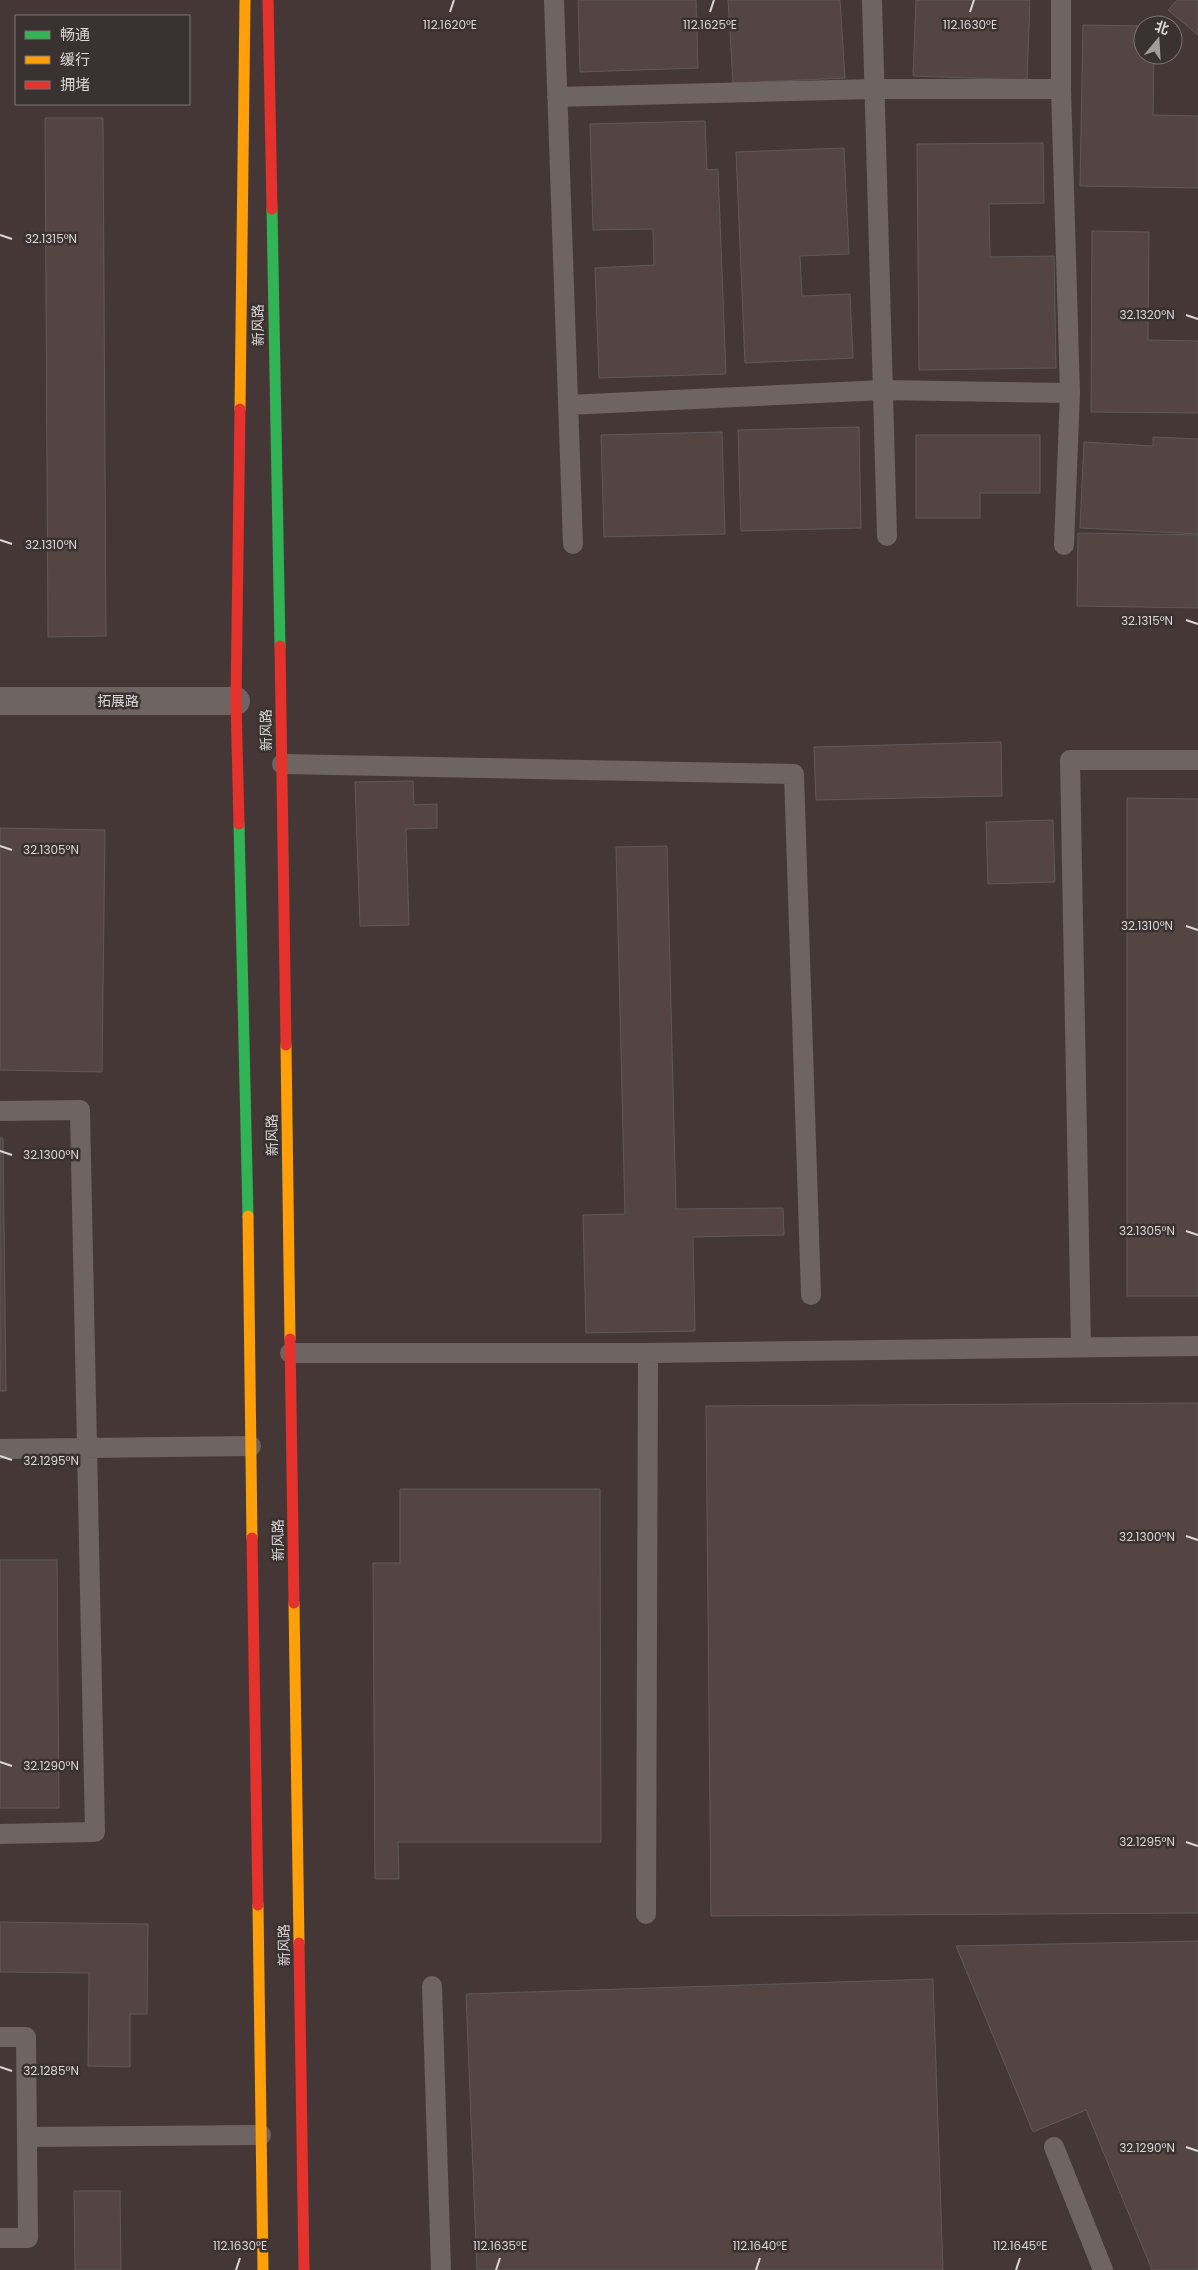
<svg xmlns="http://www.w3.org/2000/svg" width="1198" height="2270" font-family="Poppins,'Noto Sans SC',sans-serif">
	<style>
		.built { fill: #453736; fill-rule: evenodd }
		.building { fill: #544543; stroke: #5e5a5a }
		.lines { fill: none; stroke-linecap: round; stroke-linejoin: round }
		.lane { stroke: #6e6462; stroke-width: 20 }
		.street { stroke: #6e6462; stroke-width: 28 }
		.fast { stroke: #30b455; stroke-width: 11 }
		.slow { stroke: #ff9f0a; stroke-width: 11 }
		.jam { stroke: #e5322d; stroke-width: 11 }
		.ticks { fill: none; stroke: #dcd6d6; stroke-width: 2 }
		.labels { text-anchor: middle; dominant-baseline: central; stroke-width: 5; stroke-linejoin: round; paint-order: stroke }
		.street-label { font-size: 14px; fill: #dcd6d6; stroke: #3a3231 }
		.ticks-label { font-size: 12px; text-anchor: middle; fill: #dcd6d6; stroke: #3a3231; stroke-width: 5; stroke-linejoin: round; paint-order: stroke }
	</style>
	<rect width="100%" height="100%" fill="#383333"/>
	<!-- built -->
	<path class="built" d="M 0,0 L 1198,0 L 1198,2270 L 0,2270 ZM 16,16 L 189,16 L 189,104 L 16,104 ZM 1143,25 L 1173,25 L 1173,55 L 1143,55 Z"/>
	<!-- building -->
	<path class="building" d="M 578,0 L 696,0 L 698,68 L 580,72 Z
		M 728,0 L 840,0 L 845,78 L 733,83 Z
		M 916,0 L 1030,0 L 1027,80 L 913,76 Z
		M 1177,0 L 1198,0 L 1198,35 L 1168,10 Z
		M 1083,25 L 1143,26 L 1143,55 L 1154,55 L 1153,115 L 1198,116 L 1198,188 L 1080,186 Z
		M 45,118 L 103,118 L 106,636 L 48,637 Z
		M 705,121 L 707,170 L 718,169 L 726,374 L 599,378 L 595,268 L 654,265 L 653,229 L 593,230 L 590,124 Z
		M 1043,143 L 1044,203 L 989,204 L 990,257 L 1054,256 L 1056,368 L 919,370 L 917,144 Z
		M 844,148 L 849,254 L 800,256 L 802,296 L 850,294 L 853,358 L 745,363 L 736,152 Z
		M 1092,231 L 1149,232 L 1148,340 L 1198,341 L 1198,413 L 1091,412 Z
		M 859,427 L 861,528 L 741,531 L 738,430 Z
		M 722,432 L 725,534 L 604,537 L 601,435 Z
		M 916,435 L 1040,435 L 1040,493 L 980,493 L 980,518 L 916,518 Z
		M 1153,437 L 1198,439 L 1198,534 L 1080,528 L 1084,442 L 1153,446 Z
		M 1078,533 L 1198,535 L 1198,608 L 1077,606 Z
		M 1001,742 L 1002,796 L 816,800 L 814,747 Z
		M 413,781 L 414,805 L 437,804 L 437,828 L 406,829 L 409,925 L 360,926 L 355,782 Z
		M 1127,798 L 1198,799 L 1198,1296 L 1127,1296 Z
		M 1053,820 L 1055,882 L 988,884 L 986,822 Z
		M 0,828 L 105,830 L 102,1072 L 0,1070 Z
		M 667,846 L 676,1209 L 783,1208 L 784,1235 L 693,1237 L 695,1331 L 586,1333 L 583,1215 L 625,1214 L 616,847 Z
		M 0,1138 L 3,1138 L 6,1391 L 0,1391 Z
		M 1198,1403 L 1198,1913 L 711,1916 L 706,1406 Z
		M 400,1489 L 600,1489 L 601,1842 L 398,1842 L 399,1879 L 375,1879 L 373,1563 L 400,1563 Z
		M 0,1560 L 57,1560 L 59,1808 L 0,1808 Z
		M 0,1922 L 148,1924 L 147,2014 L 130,2014 L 130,2067 L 88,2066 L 89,1973 L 0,1972 Z
		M 1198,1941 L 1198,2270 L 1152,2270 L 1086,2110 L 1033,2132 L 956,1946 Z
		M 933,1979 L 943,2270 L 477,2270 L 466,1994 Z
		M 74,2191 L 120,2191 L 121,2270 L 75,2270 Z"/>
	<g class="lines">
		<!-- lane -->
		<path class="lane" d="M 554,0 L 573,544
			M 872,0 L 887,536
			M 1061,0 L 1061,89
			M 557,97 L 874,89 L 1061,89 L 1070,393
			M 568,405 L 883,390 L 1070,393 L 1064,545
			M 282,764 L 794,774 L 811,1295
			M 0,1111 L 80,1110 L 95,1832 L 0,1834
			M 1081,1347 L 1070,760 L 1198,760
			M 290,1353 L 648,1353 L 1198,1346
			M 0,1449 L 251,1446
			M 646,1914 L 648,1353
			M 432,1986 L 441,2270
			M 0,2037 L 26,2037 L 28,2238 L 0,2238
			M 27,2137 L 261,2135
			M 1054,2147 L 1103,2270"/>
		<!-- street -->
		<path class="street" d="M 0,701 L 236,701"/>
		<!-- fast -->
		<path class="fast" d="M 272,209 L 280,646
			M 239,824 L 248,1216"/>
		<!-- slow -->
		<path class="slow" d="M 240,409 L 245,0
			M 286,1045 L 290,1339
			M 248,1216 L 252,1538
			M 294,1603 L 299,1943
			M 258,1905 L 263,2270"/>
		<!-- jam -->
		<path class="jam" d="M 268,0 L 272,209
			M 280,646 L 286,1045
			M 239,824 L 236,701 L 240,409
			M 290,1339 L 294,1603
			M 252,1538 L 258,1905
			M 299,1943 L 304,2270"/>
	</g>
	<!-- ticks -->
	<path class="ticks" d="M 450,12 L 454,0M 710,12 L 714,0M 970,12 L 974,0M 0,235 L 12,239M 1186,315 L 1198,319M 0,540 L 12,544M 1186,620 L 1198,624M 0,846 L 12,850M 1186,926 L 1198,930M 0,1151 L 12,1155M 1186,1231 L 1198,1235M 0,1456 L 12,1460M 1186,1536 L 1198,1540M 0,1762 L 12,1766M 1186,1842 L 1198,1846M 0,2067 L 12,2071M 1186,2147 L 1198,2151M 236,2270 L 240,2258M 496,2270 L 500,2258M 756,2270 L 760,2258M 1016,2270 L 1020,2258"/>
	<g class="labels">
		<!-- street labels -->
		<g class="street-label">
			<text transform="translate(258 325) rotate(-91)">新风路</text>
			<text x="118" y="701">拓展路</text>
			<text transform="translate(266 730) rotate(-91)">新风路</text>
			<text transform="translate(272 1135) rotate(-91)">新风路</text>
			<text transform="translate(278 1540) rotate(-91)">新风路</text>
			<text transform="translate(284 1945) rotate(-91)">新风路</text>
		</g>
	</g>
	<g class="ticks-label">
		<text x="450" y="29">112.1620°E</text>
		<text x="710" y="29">112.1625°E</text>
		<text x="970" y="29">112.1630°E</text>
		<text x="51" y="243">32.1315°N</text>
		<text x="1147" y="319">32.1320°N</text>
		<text x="51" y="549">32.1310°N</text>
		<text x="1147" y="625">32.1315°N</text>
		<text x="51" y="854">32.1305°N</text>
		<text x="1147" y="930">32.1310°N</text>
		<text x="51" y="1159">32.1300°N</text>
		<text x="1147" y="1235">32.1305°N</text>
		<text x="51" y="1465">32.1295°N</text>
		<text x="1147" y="1541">32.1300°N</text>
		<text x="51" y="1770">32.1290°N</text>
		<text x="1147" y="1846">32.1295°N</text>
		<text x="51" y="2075">32.1285°N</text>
		<text x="1147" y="2152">32.1290°N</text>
		<text x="240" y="2250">112.1630°E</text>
		<text x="500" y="2250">112.1635°E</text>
		<text x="760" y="2250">112.1640°E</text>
		<text x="1020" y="2250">112.1645°E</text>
	</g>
	<!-- legend -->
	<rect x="15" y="15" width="175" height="90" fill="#3a3231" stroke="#7b7473"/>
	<rect x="25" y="31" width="25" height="8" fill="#30b455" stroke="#7b7473"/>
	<text x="60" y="40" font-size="15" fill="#dcd6d6">畅通</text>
	<rect x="25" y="56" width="25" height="8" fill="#ff9f0a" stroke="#7b7473"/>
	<text x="60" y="65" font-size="15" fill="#dcd6d6">缓行</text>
	<rect x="25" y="81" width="25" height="8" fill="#e5322d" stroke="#7b7473"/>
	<text x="60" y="90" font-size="15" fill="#dcd6d6">拥堵</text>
	<!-- north arrow -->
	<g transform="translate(1158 40) rotate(18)"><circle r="24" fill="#3a3231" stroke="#7b7473"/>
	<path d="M0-4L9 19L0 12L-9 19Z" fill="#a39d9d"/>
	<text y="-8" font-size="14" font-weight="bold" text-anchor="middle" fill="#dcd6d6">北</text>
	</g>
</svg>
